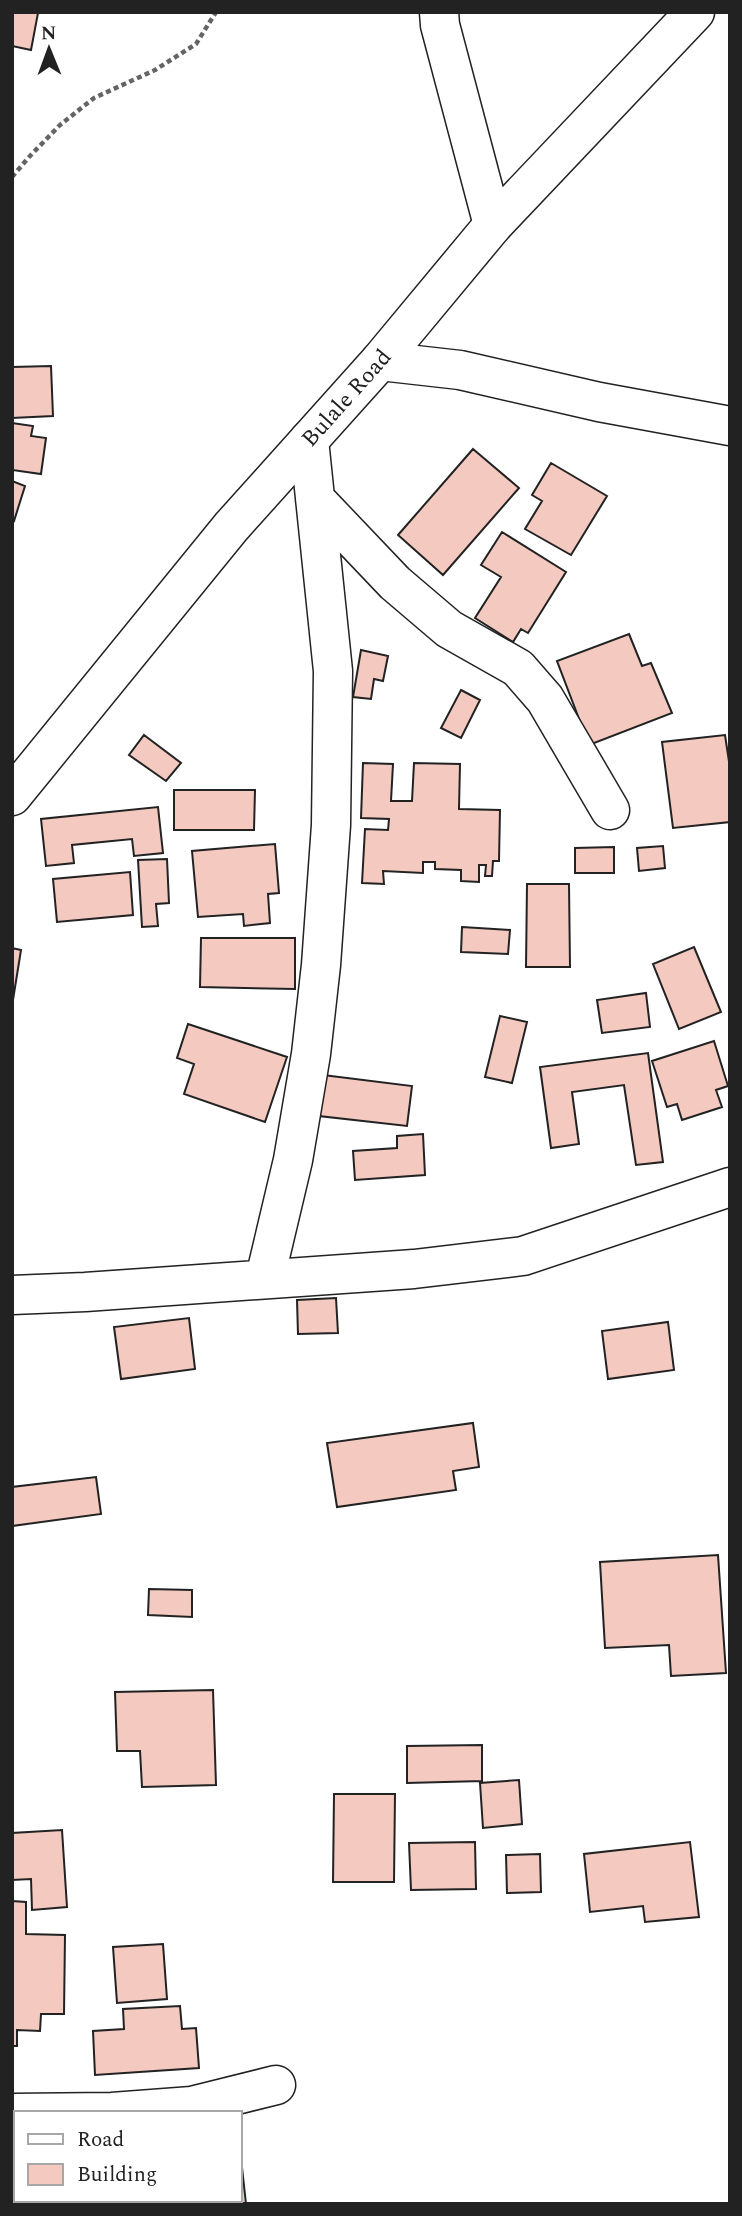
<svg xmlns="http://www.w3.org/2000/svg" width="742" height="2216" font-family="Spectral,serif">
	<style>
		.building { fill: #f3c9c0; stroke: #222; stroke-width: 2 }
		.lines { fill: none; stroke-linecap: round; stroke-linejoin: round }
		.street-casing { stroke: #222; stroke-width: 41 }
		.secondary-casing { stroke: #222; stroke-width: 41 }
		.path { stroke: #646464; stroke-width: 4.5; stroke-dasharray: 5 3.5; stroke-linecap: butt }
		.street { stroke: #fff; stroke-width: 38 }
		.secondary { stroke: #fff; stroke-width: 38 }
		.labels { text-anchor: middle; dominant-baseline: central; stroke-width: 5; stroke-linejoin: round; paint-order: stroke }
		.street-label { font-size: 23px; fill: #222; stroke: #fff }
	</style>
	<rect width="100%" height="100%" fill="#fff"/>
	<!-- building -->
	<path class="building" d="M 12,12 L 38,13 L 31,50 L 12,46 Z
		M 51,366 L 53,416 L 12,418 L 12,367 Z
		M 12,423 L 33,426 L 31,436 L 46,438 L 41,474 L 12,470 Z
		M 473,449 L 519,488 L 443,575 L 398,535 Z
		M 551,463 L 607,496 L 571,555 L 525,529 L 542,501 L 532,495 Z
		M 12,481 L 25,486 L 14,521 L 12,520 Z
		M 502,532 L 566,572 L 528,633 L 521,629 L 513,642 L 475,618 L 501,577 L 481,565 Z
		M 629,634 L 642,666 L 651,663 L 672,713 L 589,745 L 557,661 Z
		M 361,650 L 388,656 L 383,681 L 374,679 L 371,699 L 353,697 Z
		M 461,690 L 480,700 L 461,738 L 441,728 Z
		M 144,735 L 181,763 L 166,781 L 129,755 Z
		M 725,735 L 730,768 L 730,822 L 673,828 L 662,742 Z
		M 363,763 L 393,764 L 391,801 L 412,801 L 414,763 L 460,764 L 459,809 L 500,810 L 499,861 L 493,861 L 492,876 L 485,876 L 486,865 L 479,865 L 479,882 L 461,881 L 461,870 L 435,869 L 435,862 L 423,862 L 423,873 L 383,871 L 384,884 L 362,883 L 365,829 L 388,830 L 389,819 L 361,818 Z
		M 174,790 L 255,790 L 254,830 L 174,830 Z
		M 158,807 L 163,853 L 134,856 L 132,839 L 72,845 L 74,863 L 46,866 L 41,819 Z
		M 275,844 L 279,893 L 268,894 L 270,923 L 244,926 L 243,914 L 198,917 L 192,851 Z
		M 663,846 L 665,868 L 639,871 L 637,848 Z
		M 614,847 L 614,873 L 575,873 L 575,848 Z
		M 167,859 L 169,903 L 156,904 L 158,926 L 142,927 L 138,860 Z
		M 130,872 L 133,915 L 57,922 L 53,879 Z
		M 527,884 L 569,884 L 570,967 L 526,967 Z
		M 462,927 L 510,930 L 508,954 L 461,952 Z
		M 201,938 L 295,938 L 295,989 L 200,987 Z
		M 694,947 L 721,1012 L 679,1029 L 653,964 Z
		M 12,948 L 21,950 L 12,1006 Z
		M 646,993 L 650,1027 L 602,1033 L 597,1000 Z
		M 500,1016 L 527,1022 L 512,1083 L 485,1077 Z
		M 188,1024 L 287,1057 L 265,1122 L 184,1094 L 194,1064 L 177,1058 Z
		M 714,1041 L 728,1086 L 716,1090 L 722,1107 L 682,1120 L 677,1104 L 667,1107 L 652,1061 Z
		M 648,1053 L 663,1162 L 636,1165 L 624,1085 L 572,1092 L 579,1144 L 551,1148 L 540,1067 Z
		M 323,1075 L 412,1086 L 407,1126 L 319,1116 Z
		M 423,1134 L 425,1175 L 355,1180 L 353,1151 L 397,1148 L 397,1136 Z
		M 336,1298 L 338,1333 L 298,1334 L 297,1300 Z
		M 189,1318 L 195,1369 L 121,1379 L 114,1327 Z
		M 668,1322 L 674,1370 L 608,1379 L 602,1331 Z
		M 473,1423 L 479,1467 L 453,1471 L 456,1490 L 337,1507 L 327,1443 Z
		M 96,1477 L 101,1514 L 12,1526 L 12,1487 Z
		M 718,1555 L 726,1673 L 671,1676 L 669,1645 L 605,1648 L 600,1562 Z
		M 149,1589 L 192,1590 L 192,1617 L 148,1615 Z
		M 213,1690 L 216,1785 L 142,1787 L 140,1751 L 117,1751 L 115,1692 Z
		M 482,1745 L 482,1781 L 407,1783 L 407,1746 Z
		M 519,1780 L 522,1824 L 483,1828 L 480,1783 Z
		M 334,1794 L 395,1794 L 394,1882 L 333,1882 Z
		M 62,1830 L 67,1907 L 32,1910 L 31,1879 L 12,1880 L 12,1833 Z
		M 475,1842 L 476,1889 L 411,1890 L 409,1843 Z
		M 690,1842 L 699,1917 L 645,1922 L 643,1906 L 590,1912 L 584,1854 Z
		M 540,1854 L 541,1892 L 507,1893 L 506,1855 Z
		M 12,1901 L 26,1902 L 26,1934 L 65,1935 L 64,2014 L 41,2014 L 40,2031 L 17,2030 L 17,2046 L 12,2046 Z
		M 163,1944 L 167,1999 L 117,2003 L 113,1947 Z
		M 180,2006 L 182,2029 L 196,2028 L 199,2068 L 95,2075 L 93,2031 L 124,2029 L 123,2009 Z
		M 240,2149 L 246,2204 L 218,2204 L 218,2200 L 240,2200 Z
		M 52,2200 L 95,2200 L 95,2204 L 52,2204 Z
		M 148,2200 L 186,2200 L 186,2204 L 148,2204 Z"/>
	<g class="lines">
		<defs>
			<path id="street" d="M 439,12 L 440,25 L 493,225
				M 380,361 L 460,370 L 599,402 L 730,426
				M 315,499 L 395,583 L 449,629 L 518,668 L 545,699 L 610,810
				M 265,1278 L 293,1160 L 311,1054 L 321,965 L 331,825 L 333,671 L 309,440
				M 12,1295 L 85,1292 L 414,1269 L 523,1256 L 730,1187
				M 12,2113 L 112,2112 L 192,2106 L 276,2085"/>
			<g id="secondary">
				<path id="s1" d="M 12,796 L 231,527 L 380,361 L 493,225 L 695,12"/>
			</g>
		</defs>
		<!-- street casing -->
		<use href="#street" class="street-casing"/>
		<!-- secondary casing -->
		<use href="#secondary" class="secondary-casing"/>
		<!-- path -->
		<path class="path" d="M 12,177 L 29,157 L 60,125 L 94,98 L 155,70 L 196,44 L 216,12"/>
		<!-- street -->
		<use href="#street" class="street"/>
		<!-- secondary -->
		<use href="#secondary" class="secondary"/>
	</g>
	<g class="labels">
		<!-- street labels -->
		<g class="street-label">
			<text stroke="none"><textPath href="#s1" startOffset="520">Bulale Road</textPath></text>
		</g>
	</g>
	<!-- border -->
	<rect width="742" height="2216" fill="none" stroke="#222222" stroke-width="28"/>
	<!-- legend -->
	<rect x="14" y="2111" width="228" height="91" fill="#ffffff" stroke="#a7a7a7" stroke-width="2"/>
	<rect x="28" y="2134" width="35" height="10" fill="#ffffff" stroke="#a7a7a7" stroke-width="2"/>
	<text x="77" y="2146" font-size="21" fill="#222222">Road</text>
	<rect x="28" y="2164" width="35" height="21" fill="#f3c9c0" stroke="#a7a7a7" stroke-width="2"/>
	<text x="77" y="2181" font-size="21" fill="#222222">Building</text>
	<!-- north arrow -->
	<g transform="translate(49 49) rotate(359)" stroke="#ffffff" stroke-width="5" paint-order="stroke">
	<path d="M0-5L12 26L0 18L-12 26Z" fill="#222222"/>
	<text y="-10" font-size="19" font-weight="bold" text-anchor="middle" fill="#222222">N</text>
	</g>
</svg>
